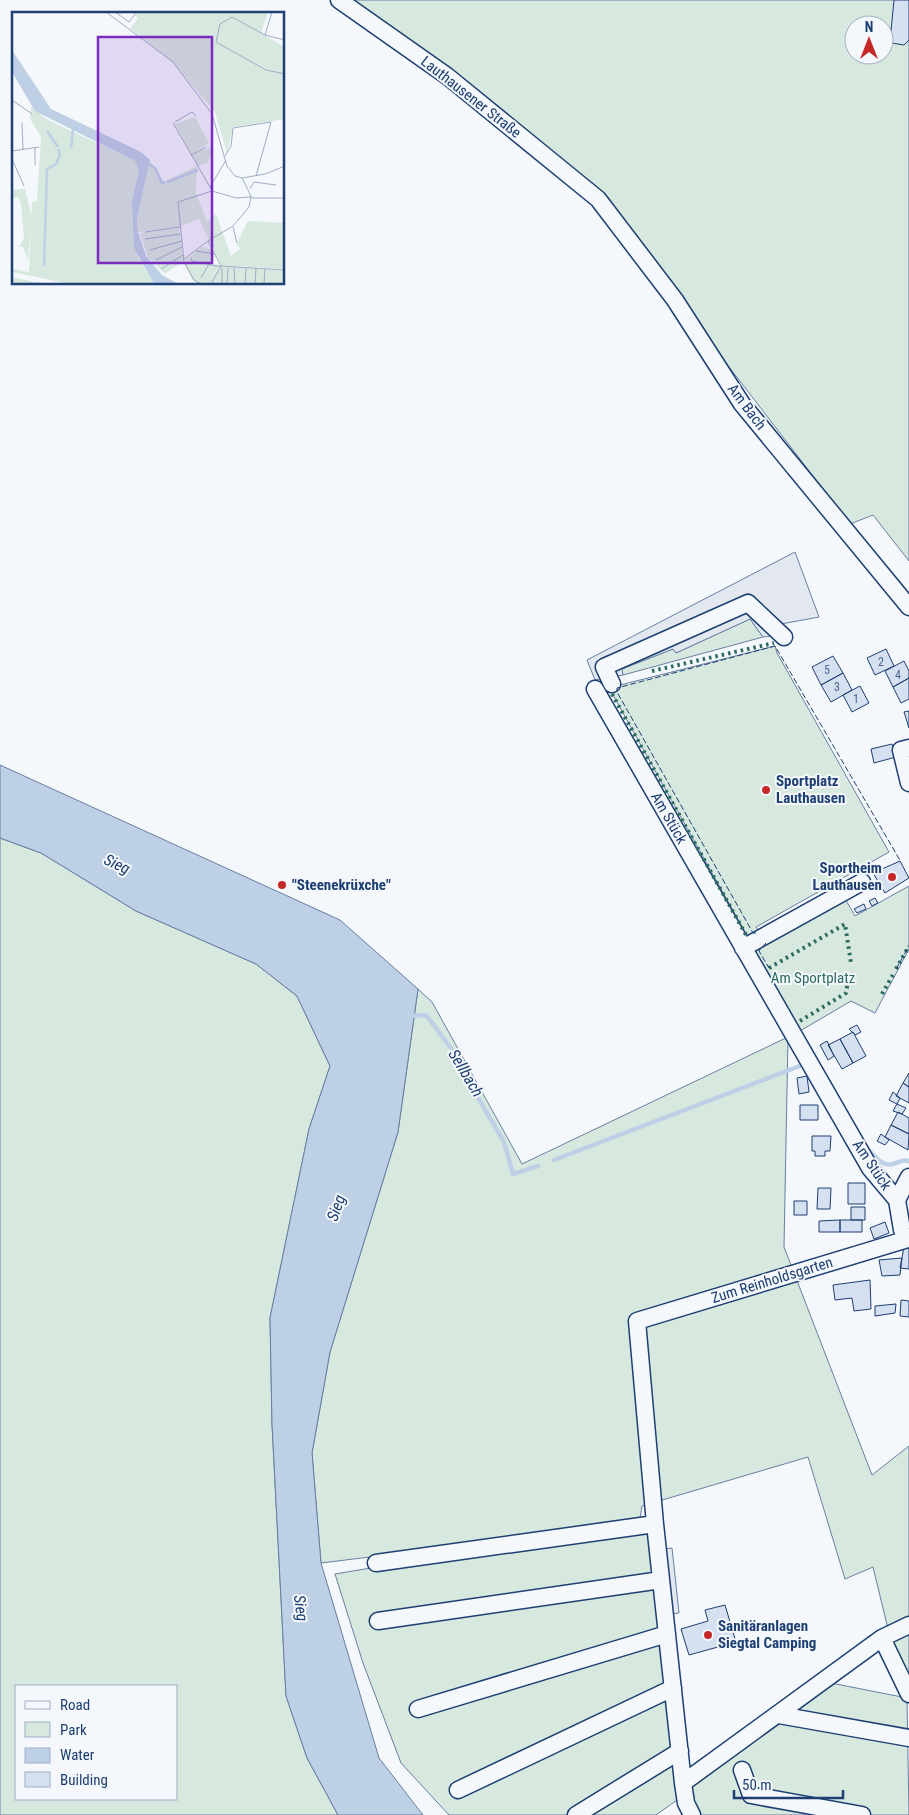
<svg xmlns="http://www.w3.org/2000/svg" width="909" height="1815" font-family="'Roboto Condensed',sans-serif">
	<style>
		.green { fill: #d7e8df; stroke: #687fa3; fill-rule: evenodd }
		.parking { fill: #e3e8f0; stroke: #687fa3 }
		.water { fill: #bed0e5; stroke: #687fa3 }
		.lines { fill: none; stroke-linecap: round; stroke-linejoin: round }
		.stream { stroke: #bed0e5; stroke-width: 4.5 }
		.building { fill: #d5e0f0; stroke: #1d3f73 }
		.minor-casing { stroke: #1d3f73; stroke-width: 19 }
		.minor { stroke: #f4f7fb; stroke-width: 16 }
		.hedge { stroke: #2c6c60; stroke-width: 4; stroke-dasharray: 2.5 4; stroke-linecap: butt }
		.fence { stroke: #1d3f73; stroke-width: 1; stroke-dasharray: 6 2.5; stroke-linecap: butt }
		.poi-dot { fill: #c62828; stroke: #f4f7fb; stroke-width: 2 }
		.labels { text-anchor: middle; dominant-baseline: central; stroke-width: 4; stroke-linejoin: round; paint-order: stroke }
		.number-label { font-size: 12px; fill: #4b6792 }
		.street-label { font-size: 15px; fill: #1d3f73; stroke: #f4f7fb }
		.poi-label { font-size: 15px; font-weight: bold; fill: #1d3f73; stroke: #f4f7fb; text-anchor: start }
		.park-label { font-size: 15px; fill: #2c6c60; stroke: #f4f7fb }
		.water-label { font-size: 16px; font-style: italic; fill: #1d3f73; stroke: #f4f7fb }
		.inset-river { fill: none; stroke: #bed0e5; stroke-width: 2.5 }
		.inset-road { fill: none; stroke: #9eadc5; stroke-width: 1 }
		.view { fill: #7b2cbf; fill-opacity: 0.15; stroke: #7b2cbf; stroke-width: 2.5 }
		.inset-edge { fill: none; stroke: #1d3f73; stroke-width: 2.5 }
	</style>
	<rect width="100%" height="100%" fill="#f4f7fb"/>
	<!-- green -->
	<path class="green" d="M 350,0 L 909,0 L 909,561 L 873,515 L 850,524 L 599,198 ZM 854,25 L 884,25 L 884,55 L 854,55 Z
		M 750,619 L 763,637 L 623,675 L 621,669 L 673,649 L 676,653 Z
		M 775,646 L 777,653 L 889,852 L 756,927 L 759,931 L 751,936 L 759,950 L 771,937 L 844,897 L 855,916 L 909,886 L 909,949 L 875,1013 L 851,1001 L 800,1031 L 613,695 L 616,686 Z
		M 0,838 L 41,853 L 136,911 L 256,964 L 297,996 L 330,1066 L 309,1129 L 270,1318 L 272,1424 L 286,1696 L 307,1758 L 338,1815 L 0,1815 ZM 16,1686 L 176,1686 L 176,1799 L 16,1799 Z
		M 418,989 L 432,1002 L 522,1164 L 788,1037 L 784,1247 L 872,1475 L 909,1446 L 909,1675 L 889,1633 L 873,1567 L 845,1579 L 808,1457 L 642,1506 L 639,1524 L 321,1563 L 312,1453 L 330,1352 L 398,1132 Z
		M 650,1530 L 681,1797 L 704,1775 L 831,1683 L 907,1698 L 909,1815 L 689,1815 L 680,1798 L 656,1815 L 449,1815 L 401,1763 L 363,1663 L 335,1574 L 472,1551 Z"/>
	<!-- parking -->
	<path class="parking" d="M 795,552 L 819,617 L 781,624 L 773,636 L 763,637 L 750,619 L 676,653 L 673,649 L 622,669 L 623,675 L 595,680 L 587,660 Z
		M 672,1548 L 679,1613 L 671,1614 L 663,1549 Z"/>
	<!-- water -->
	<path class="water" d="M 0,765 L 340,920 L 418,989 L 398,1132 L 330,1352 L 312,1453 L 321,1563 L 379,1758 L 423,1815 L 338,1815 L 307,1758 L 286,1696 L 272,1424 L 270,1318 L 309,1129 L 330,1066 L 297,996 L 256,964 L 136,911 L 41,853 L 0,838 Z"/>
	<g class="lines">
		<!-- stream -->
		<path class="stream" d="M 410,1016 L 426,1015 L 466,1068 L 476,1094 L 504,1142 L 513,1174 L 538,1166
			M 865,1147 C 873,1153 880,1167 893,1164 C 900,1162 902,1159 909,1161
			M 554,1160 L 805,1064"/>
	</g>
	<!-- building -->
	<path class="building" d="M 894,0 L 909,0 L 909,40 L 904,45 L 885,42 L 887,30 L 891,31 Z
		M 886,649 L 894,666 L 875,675 L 867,658 Z
		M 833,656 L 843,673 L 821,685 L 812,667 Z
		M 904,661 L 909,671 L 909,678 L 893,687 L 885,671 Z
		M 843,673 L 852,690 L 831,702 L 821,685 Z
		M 909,678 L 909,699 L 901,703 L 893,687 Z
		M 860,686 L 869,703 L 852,712 L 843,695 Z
		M 909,711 L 909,728 L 904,712 Z
		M 892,744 L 896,757 L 874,763 L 871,749 Z
		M 900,861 L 909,878 L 885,893 L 873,873 Z
		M 875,898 L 878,903 L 872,906 L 869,901 Z
		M 864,904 L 866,909 L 857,913 L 854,909 Z
		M 857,1025 L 861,1032 L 855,1035 L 849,1029 Z
		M 853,1032 L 866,1056 L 853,1063 L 840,1039 Z
		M 840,1039 L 853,1063 L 842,1069 L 828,1045 Z
		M 827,1041 L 834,1056 L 828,1060 L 820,1045 Z
		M 909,1073 L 909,1087 L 903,1083 Z
		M 807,1076 L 809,1092 L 799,1094 L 797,1078 Z
		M 903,1083 L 909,1087 L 909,1103 L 896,1096 Z
		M 893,1092 L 900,1098 L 897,1104 L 889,1100 Z
		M 897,1104 L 906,1108 L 902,1114 L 893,1111 Z
		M 800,1105 L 818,1105 L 818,1120 L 800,1120 Z
		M 898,1112 L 909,1118 L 909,1134 L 891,1125 Z
		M 891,1125 L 909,1134 L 908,1150 L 885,1137 Z
		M 881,1134 L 889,1140 L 885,1145 L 877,1141 Z
		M 812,1136 L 831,1136 L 830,1151 L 825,1151 L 825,1156 L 815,1156 L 815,1151 L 812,1151 Z
		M 848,1183 L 865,1183 L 865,1204 L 848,1204 Z
		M 818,1188 L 831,1188 L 830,1209 L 817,1209 Z
		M 794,1201 L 807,1201 L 807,1215 L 794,1215 Z
		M 851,1207 L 865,1207 L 865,1220 L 851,1220 Z
		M 840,1220 L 862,1220 L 862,1232 L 840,1232 Z
		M 840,1220 L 840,1232 L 819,1232 L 819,1221 Z
		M 885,1222 L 889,1233 L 874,1239 L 870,1228 Z
		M 904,1247 L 909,1248 L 909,1269 L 900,1268 Z
		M 902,1258 L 900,1275 L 882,1276 L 879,1260 Z
		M 870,1280 L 871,1309 L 854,1311 L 852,1298 L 835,1300 L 833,1285 Z
		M 901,1300 L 909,1301 L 909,1317 L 900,1316 Z
		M 896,1304 L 895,1313 L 875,1316 L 875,1306 Z
		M 725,1605 L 736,1642 L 689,1655 L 681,1629 L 708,1621 L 705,1610 Z"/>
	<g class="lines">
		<defs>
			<path id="minor" d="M 339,0 L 447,76 L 598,199 L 675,300 L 742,404 L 909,607
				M 612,684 L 604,667 L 748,603 L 784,637
				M 595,689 L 870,1168 L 897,1200
				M 909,748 L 901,750 L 909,783
				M 743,948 L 862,882
				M 909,1177 L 897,1200 L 902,1230 L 909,1239
				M 376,1563 L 655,1524
				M 378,1621 L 661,1580
				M 909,1625 L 882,1638 L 909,1694
				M 418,1709 L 667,1634
				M 779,1715 L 909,1738
				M 742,1770 L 751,1795 L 862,1815
				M 683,1783 L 882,1638
				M 458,1790 L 673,1688
				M 576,1815 L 680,1751
				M 692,1815 L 686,1803 L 683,1783 L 655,1524 L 637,1321 L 908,1239"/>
		</defs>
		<!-- minor casing -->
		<use href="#minor" class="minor-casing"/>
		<!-- minor -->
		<use href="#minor" class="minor"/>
		<!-- hedge -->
		<path class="hedge" d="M 652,671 L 774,643
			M 612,694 L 746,935
			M 769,968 L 845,924 L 851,963
			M 896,969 L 909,946
			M 882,994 L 894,973
			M 800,1021 L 846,993 L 848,981"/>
		<!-- fence -->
		<path class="fence" d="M 756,933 L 753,933 L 617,692 L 617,688 L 775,646 L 901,862
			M 766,943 L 759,951 L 769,968
			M 896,969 L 909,946"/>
	</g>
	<!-- markers -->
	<g class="poi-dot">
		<circle cx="766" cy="790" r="5"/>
		<circle cx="892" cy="877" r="5"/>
		<circle cx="282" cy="885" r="5"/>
		<circle cx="708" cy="1635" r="5"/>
	</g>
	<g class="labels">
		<!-- number labels -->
		<g class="number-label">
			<text x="881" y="662">2</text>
			<text x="827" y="670">5</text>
			<text x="898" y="675">4</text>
			<text x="837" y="687">3</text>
			<text x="856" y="699">1</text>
		</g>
		<!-- street labels -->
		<g class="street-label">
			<text transform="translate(471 97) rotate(38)">Lauthausener Straße</text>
			<text transform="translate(747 407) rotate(53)">Am Bach</text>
			<text transform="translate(669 818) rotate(60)">Am Stück</text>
			<text transform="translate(872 1165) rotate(56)">Am Stück</text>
			<text transform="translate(772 1280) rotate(-17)">Zum Reinholdsgarten</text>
		</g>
		<!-- poi labels -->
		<g class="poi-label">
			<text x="776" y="781">Sportplatz<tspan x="776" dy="17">Lauthausen</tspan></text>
			<text x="882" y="868" text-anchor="end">Sportheim<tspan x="882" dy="17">Lauthausen</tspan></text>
			<text x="292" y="885">"Steenekrüxche"</text>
			<text x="718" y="1626">Sanitäranlagen<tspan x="718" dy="17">Siegtal Camping</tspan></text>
		</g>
		<!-- park labels -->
		<g class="park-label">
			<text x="813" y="978">Am Sportplatz</text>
		</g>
		<!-- water labels -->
		<g class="water-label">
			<text transform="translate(117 864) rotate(25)">Sieg</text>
			<text transform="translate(466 1073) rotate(59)">Sellbach</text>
			<text transform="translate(336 1208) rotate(-70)">Sieg</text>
			<text transform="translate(301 1608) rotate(82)">Sieg</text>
		</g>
	</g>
	<!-- overview -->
	<g transform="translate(12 12)">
		<rect width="272" height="272" fill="#f4f7fb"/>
		<path d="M 121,0 L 256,0 L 249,21 L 272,35 L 272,107 L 221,115 L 215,141 L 203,100 L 161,50 L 118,16 L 126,7 ZM 19,94 L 34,107 L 123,149 L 127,158 L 120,189 L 125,244 L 142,272 L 58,272 L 0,260 L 0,257 L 17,260 L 20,190 L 25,189 L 29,125 L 18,107 ZM 183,105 L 197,131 L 181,141 L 200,135 L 202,139 L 195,151 L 186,154 L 163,112 ZM 138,148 L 152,170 L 185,154 L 184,181 L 195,209 L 204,202 L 219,244 L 228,237 L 225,231 L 236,209 L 272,211 L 272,257 L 209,253 L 187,207 L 166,215 L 126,220 L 125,206 ZM 13,177 L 20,205 L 16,248 L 11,235 L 7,235 L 12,226 L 9,191 L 6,185 L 0,186 L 0,178 ZM 167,216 L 171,249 L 190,235 L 199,237 L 203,246 L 200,252 L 272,259 L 272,272 L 187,272 L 181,269 L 171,249 L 153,262 L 136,245 L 128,221 ZM 0,265 L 23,270 L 42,272 L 7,272 L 0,270 Z" fill="#d7e8df"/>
		<path d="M 0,38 L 39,97 L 129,140 L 138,148 L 125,206 L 126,220 L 134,244 L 150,263 L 166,272 L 142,272 L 122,236 L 120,189 L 127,158 L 123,149 L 23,99 L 0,60 Z" fill="#bed0e5"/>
		<path class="inset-river" d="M 35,119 L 46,135M 59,136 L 61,117M 136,152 L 143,156 L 150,171 L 153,170M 155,170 L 186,158M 32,254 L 35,157 L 44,152 L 48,143 L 46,137"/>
		<path class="inset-road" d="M 94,0 L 161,50 L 200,102 L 215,154 L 223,164 L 230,166 L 253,162 L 273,154M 103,0 L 117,10 L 123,2M 253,23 L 260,0M 273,28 L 253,23 L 220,5 L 208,12 L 204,30 L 254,58 L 273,62M 0,88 L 20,102M 163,110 L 180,100 L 184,104M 10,111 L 11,138M 161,111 L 198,175M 0,139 L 27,135M 179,143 L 194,135M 213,144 L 219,134 L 221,116 L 259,110 L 244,164M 0,147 L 12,174M 214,148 L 198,175 L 200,179 L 224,186 L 239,185 L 237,195 L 221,214 L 196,229 L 209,254 L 273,258M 23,153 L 23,136M 230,166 L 240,186 L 273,186M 238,177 L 242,170 L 264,173M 0,209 L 0,242M 221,215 L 225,231M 133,220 L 168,215M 133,227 L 169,222M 138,238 L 170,229M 184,239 L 203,242M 179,246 L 180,249 L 209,255M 172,247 L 196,229M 144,248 L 170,235M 210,256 L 210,272M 222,256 L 223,272M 149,257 L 171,243M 189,266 L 197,252M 189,272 L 182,268 L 172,250 L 166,190 L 200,179M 199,272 L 209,254M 215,272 L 216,256M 233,272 L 234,256M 243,272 L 244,256M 252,272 L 253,257"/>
		<path class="view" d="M 86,25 L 200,25 L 200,251 L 86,251 Z"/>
		<rect width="272" height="272" class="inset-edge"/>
	</g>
	<!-- legend -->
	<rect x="15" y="1685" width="162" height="115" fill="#f4f7fb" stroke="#9eadc5"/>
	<rect x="25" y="1701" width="25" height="8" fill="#f4f7fb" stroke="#9eadc5"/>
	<text x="60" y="1710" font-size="15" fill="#1d3f73">Road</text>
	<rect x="25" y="1722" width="25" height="15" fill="#d7e8df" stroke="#9eadc5"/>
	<text x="60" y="1735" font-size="15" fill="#1d3f73">Park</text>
	<rect x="25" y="1748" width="25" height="15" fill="#bed0e5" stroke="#9eadc5"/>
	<text x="60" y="1760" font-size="15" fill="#1d3f73">Water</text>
	<rect x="25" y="1772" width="25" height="15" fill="#d5e0f0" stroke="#9eadc5"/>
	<text x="60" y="1785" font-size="15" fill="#1d3f73">Building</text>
	<!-- north arrow -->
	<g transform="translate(869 40)"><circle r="24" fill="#f4f7fb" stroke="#9eadc5"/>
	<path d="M0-4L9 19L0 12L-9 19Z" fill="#c62828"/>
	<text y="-8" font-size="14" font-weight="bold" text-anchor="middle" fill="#1d3f73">N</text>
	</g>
	<!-- scale -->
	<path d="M734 1790v8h109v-8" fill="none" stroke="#1d3f73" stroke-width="2.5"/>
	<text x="742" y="1790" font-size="15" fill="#1d3f73" stroke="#f4f7fb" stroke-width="4" paint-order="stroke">50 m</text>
</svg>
